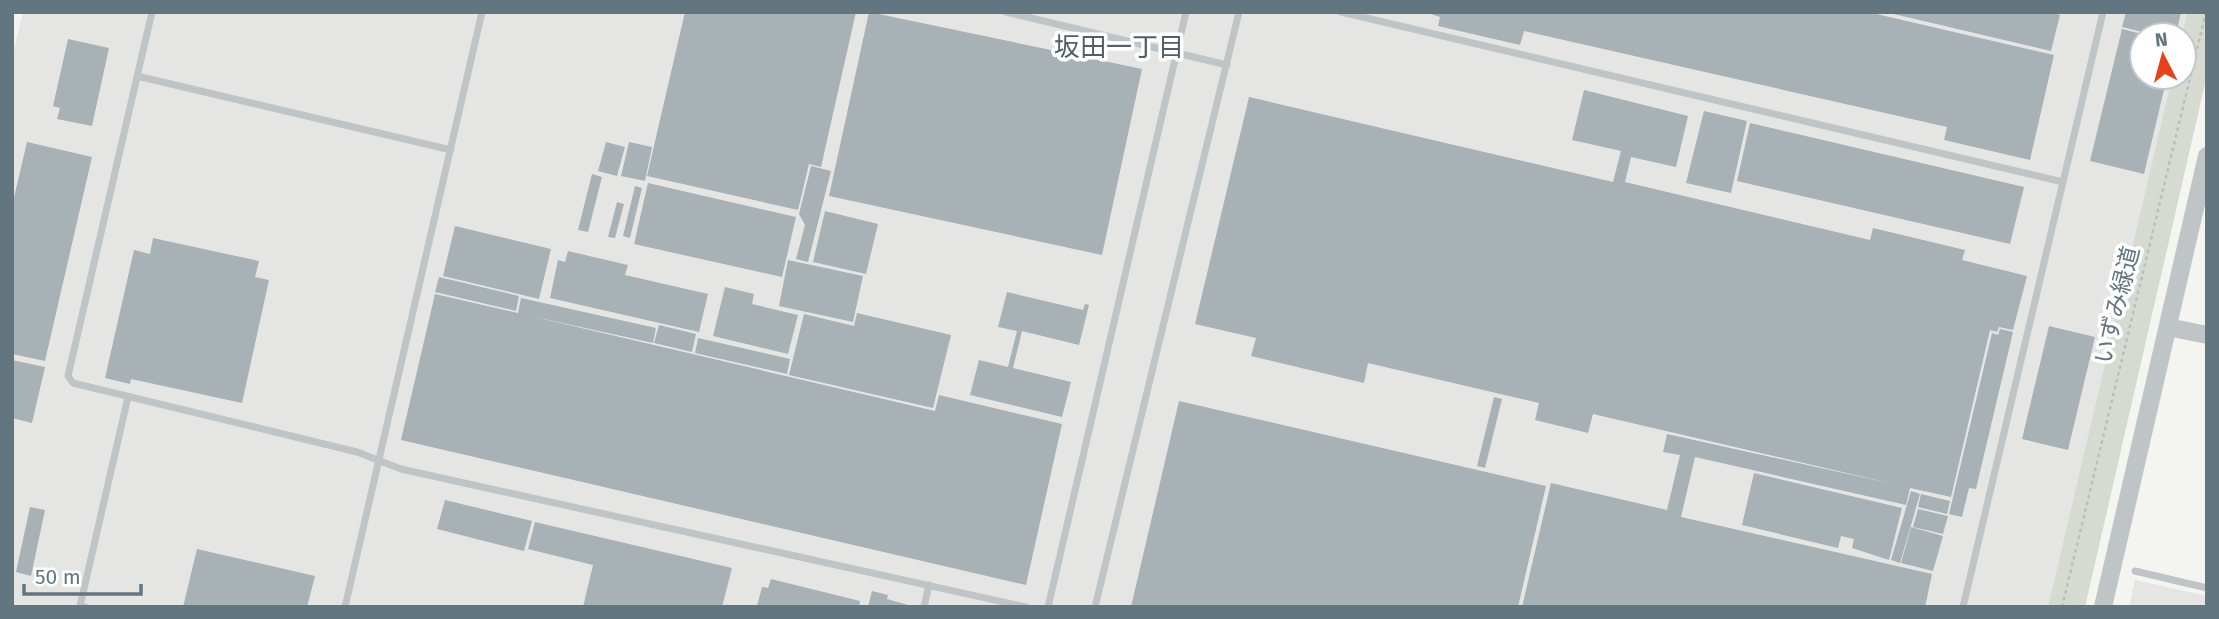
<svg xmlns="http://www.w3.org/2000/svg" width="2219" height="619" font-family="'Fira Sans','Noto Sans JP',sans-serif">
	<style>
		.built { fill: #e5e6e4 }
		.green { fill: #d5dbd1 }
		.building { fill: #a8b1b6 }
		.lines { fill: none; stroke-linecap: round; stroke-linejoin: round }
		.path { stroke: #bbbdbf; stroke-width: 2.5; stroke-dasharray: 3.5 3.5; stroke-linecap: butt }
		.service { stroke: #bfc4c6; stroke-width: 7 }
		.tertiary { stroke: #bfc4c6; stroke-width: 18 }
		.labels { text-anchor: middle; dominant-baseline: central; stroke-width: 7; stroke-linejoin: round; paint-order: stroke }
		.street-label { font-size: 24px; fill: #627682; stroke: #fff }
		.neighbourhood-label { font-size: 26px; fill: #505e67; stroke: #fff }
	</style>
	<rect width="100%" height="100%" fill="#f4f4f0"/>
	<!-- built -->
	<path class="built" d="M 23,12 L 2187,12 L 2182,35 L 2142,35 L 2142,77 L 2172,77 L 2048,607 L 12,607 L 12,58 Z
		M 2135,580 L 2207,596 L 2207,607 L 2129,607 Z"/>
	<!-- green -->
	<path class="green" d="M 2187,12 L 2207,12 L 2207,75 L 2085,607 L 2048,607 L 2172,77 L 2184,77 L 2182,35 Z"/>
	<!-- building -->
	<path class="building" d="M 685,12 L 856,12 L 821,167 L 809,164 L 798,210 L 647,176 Z
		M 869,12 L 1142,69 L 1102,255 L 829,196 Z
		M 1424,12 L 1868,12 L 2054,55 L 2030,160 L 1944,140 L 1947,127 L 1524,31 L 1520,45 L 1438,26 L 1440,17 Z
		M 1885,12 L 2050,12 L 2060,15 L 2051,51 Z
		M 2126,12 L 2181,12 L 2176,35 L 2155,35 L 2122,27 Z
		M 2122,29 L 2142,34 L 2142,77 L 2167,77 L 2144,174 L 2090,161 Z
		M 68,39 L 109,48 L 92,126 L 57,119 L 60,108 L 53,106 Z
		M 1584,90 L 1688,116 L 1676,167 L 1631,157 L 1625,182 L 1870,240 L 1873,228 L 1965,250 L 1962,260 L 2027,276 L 2013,330 L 1999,327 L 1997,332 L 1990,330 L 1951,497 L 1910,488 L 1906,505 L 1695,457 L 1681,517 L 1932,574 L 1925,607 L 1522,607 L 1551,483 L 1667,510 L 1680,455 L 1663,452 L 1667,434 L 1898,485 L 1593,414 L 1588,433 L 1535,420 L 1539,403 L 1368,363 L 1364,383 L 1251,356 L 1256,338 L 1195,324 L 1249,97 L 1613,182 L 1621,151 L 1572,140 Z
		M 1704,111 L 1747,121 L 1731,193 L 1686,183 Z
		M 1750,123 L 2024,187 L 2010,244 L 1737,181 Z
		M 27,142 L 92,157 L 45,361 L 12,354 L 12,206 Z
		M 606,142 L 625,147 L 617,176 L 598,171 Z
		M 629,142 L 652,147 L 645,181 L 621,176 Z
		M 811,166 L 831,171 L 808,262 L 796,259 L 805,225 L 799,214 Z
		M 592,174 L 602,177 L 588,232 L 578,230 Z
		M 648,183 L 796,217 L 782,277 L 634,244 Z
		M 635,186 L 642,188 L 630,238 L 623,236 Z
		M 617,202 L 624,204 L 615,238 L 608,237 Z
		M 825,211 L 878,224 L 866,274 L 813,262 Z
		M 455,226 L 551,249 L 539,299 L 443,276 Z
		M 153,238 L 259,261 L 255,277 L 269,280 L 242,403 L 131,379 L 130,384 L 105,378 L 134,250 L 150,254 Z
		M 568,251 L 628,265 L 625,275 L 708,294 L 699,332 L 550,298 L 558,260 L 565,262 Z
		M 788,260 L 863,276 L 853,322 L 779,306 Z
		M 439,277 L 519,296 L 516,311 L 435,292 Z
		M 725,287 L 754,294 L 752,304 L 798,315 L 788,354 L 713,336 Z
		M 1007,292 L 1083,310 L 1085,304 L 1089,305 L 1079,345 L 1022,331 L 1013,368 L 1071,382 L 1062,417 L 970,395 L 979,360 L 1008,367 L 1017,331 L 998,327 Z
		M 435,294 L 518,313 L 521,298 L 656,328 L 653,343 L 526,315 L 935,411 L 939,395 L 1062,424 L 1026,585 L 401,440 Z
		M 857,313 L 951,335 L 933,408 L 789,375 L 804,314 L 854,326 Z
		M 659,325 L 696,334 L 692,352 L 654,343 Z
		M 2049,326 L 2095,337 L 2068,450 L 2022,439 Z
		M 2000,329 L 2013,332 L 1976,489 L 1969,488 L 1962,517 L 1949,514 L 1992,333 L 1998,335 Z
		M 698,338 L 790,359 L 787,374 L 695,353 Z
		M 12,360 L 45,367 L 32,423 L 12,418 Z
		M 1494,397 L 1502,399 L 1485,468 L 1477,466 Z
		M 1179,401 L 1546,486 L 1518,607 L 1131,607 Z
		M 1754,473 L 1902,508 L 1889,560 L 1852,548 L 1854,539 L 1841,536 L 1838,548 L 1742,525 Z
		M 1911,491 L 1920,494 L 1900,563 L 1891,560 Z
		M 1921,494 L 1950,501 L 1947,514 L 1918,507 Z
		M 445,500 L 532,521 L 524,551 L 437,529 Z
		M 30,507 L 45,510 L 31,576 L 16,572 Z
		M 1918,509 L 1948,516 L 1943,534 L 1913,527 Z
		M 535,522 L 732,568 L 722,607 L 583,607 L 593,565 L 528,549 Z
		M 1911,527 L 1943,536 L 1933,571 L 1901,563 Z
		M 197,549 L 315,576 L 307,607 L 183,607 Z
		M 771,579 L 860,601 L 859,607 L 757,606 L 762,587 L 768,588 Z
		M 872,591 L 888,595 L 887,599 L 915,607 L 868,607 Z"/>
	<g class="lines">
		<!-- path -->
		<path class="path" d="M 2062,607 L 2206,12"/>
		<!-- service -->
		<path class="service" d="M 152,12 L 68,376 L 73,383 L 357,452 L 401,469 L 1026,607
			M 1006,12 L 1227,65
			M 1341,12 L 2063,182
			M 137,76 L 451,150
			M 2135,571 L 2207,588
			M 85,607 L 80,606 L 128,397
			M 345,607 L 482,12
			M 924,607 L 929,585
			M 1048,607 L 1186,12
			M 1095,607 L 1239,12
			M 1963,607 L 2103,12"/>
		<!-- tertiary -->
		<path class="tertiary" d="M 2168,327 L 2207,335
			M 2103,607 L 2207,156"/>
	</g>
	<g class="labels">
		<!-- street labels -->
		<g class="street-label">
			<text transform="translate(2117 305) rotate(-76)">いずみ緑道</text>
		</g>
		<!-- neighbourhood labels -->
		<g class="neighbourhood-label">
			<text x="1119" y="47">坂田一丁目</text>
		</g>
	</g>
	<!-- border -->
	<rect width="2219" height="619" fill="none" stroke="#627682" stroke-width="28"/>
	<!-- north arrow -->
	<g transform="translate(2163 56) rotate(354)"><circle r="33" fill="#ffffff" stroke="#c0c8cd" stroke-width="2"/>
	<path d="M0-5L12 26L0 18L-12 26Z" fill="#e9411b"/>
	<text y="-10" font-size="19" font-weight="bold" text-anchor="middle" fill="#627682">N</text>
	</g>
	<!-- scale -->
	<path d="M24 584v10h117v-10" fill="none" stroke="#627682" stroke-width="3.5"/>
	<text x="35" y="584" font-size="21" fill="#627682" stroke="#ffffff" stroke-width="5" paint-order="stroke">50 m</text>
</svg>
